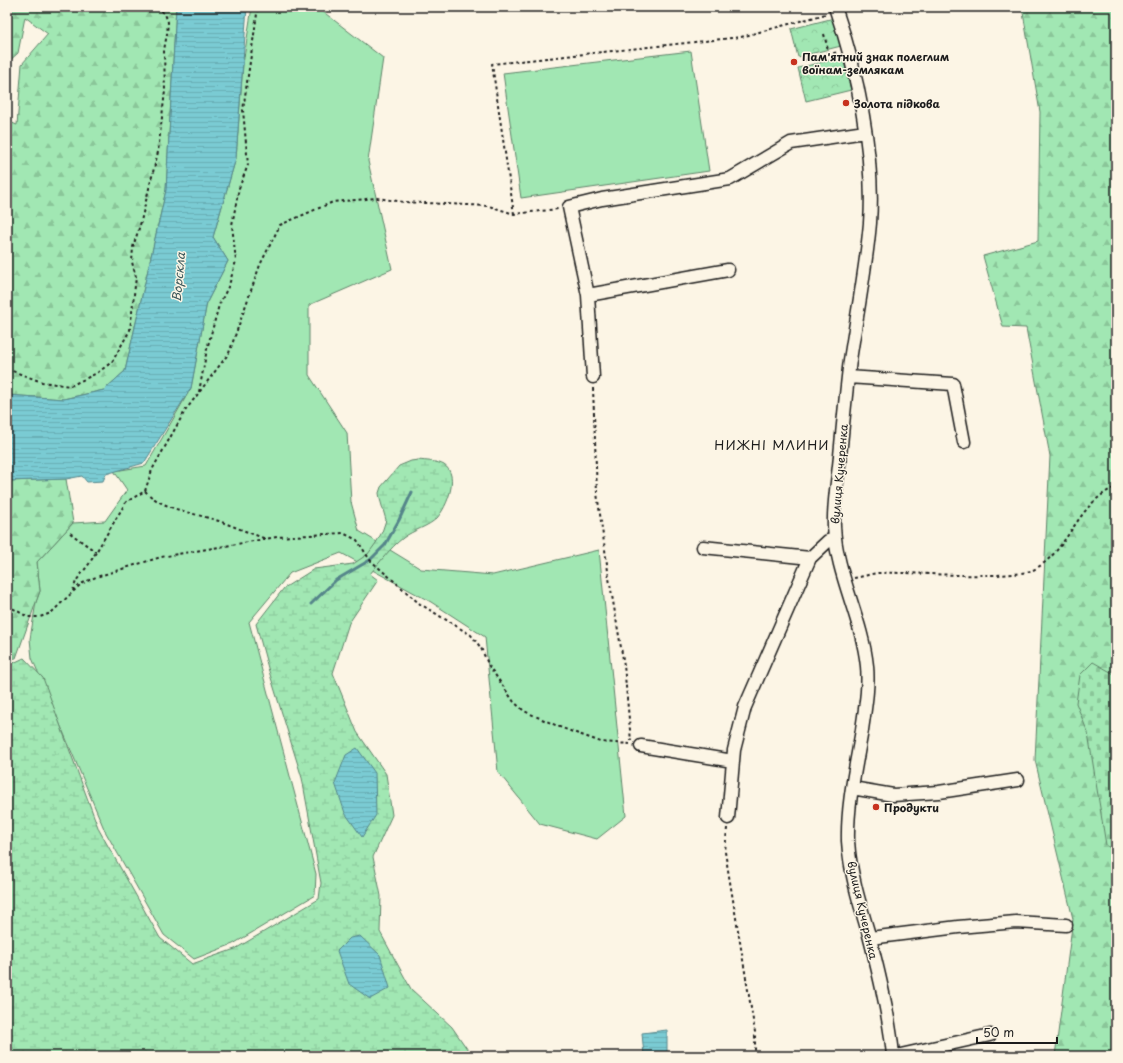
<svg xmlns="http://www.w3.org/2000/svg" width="1123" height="1063" font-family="'Playpen Sans',sans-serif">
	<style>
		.green { fill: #a1e7b3; stroke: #5e8268 }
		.forest { fill: url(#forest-firs); stroke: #5e8268 }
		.wetland { fill: url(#wetland-marsh); stroke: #5e8268 }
		.cemetery { fill: url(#cemetery-stones); stroke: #5e8268 }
		.park { fill: url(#park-crowns); stroke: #5e8268 }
		.water { fill: url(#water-rules); stroke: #54858a }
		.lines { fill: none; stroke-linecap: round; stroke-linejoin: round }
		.stream { stroke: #54858a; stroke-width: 3 }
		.street-casing { stroke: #1c1c1c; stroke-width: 15 }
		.path { stroke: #1c1c1c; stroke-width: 2; stroke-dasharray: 3 3; stroke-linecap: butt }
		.street { stroke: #fcf5e5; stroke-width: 12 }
		.poi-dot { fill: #c8321e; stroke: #fcf5e5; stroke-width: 1.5 }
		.labels { text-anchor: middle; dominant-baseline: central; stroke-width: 3; stroke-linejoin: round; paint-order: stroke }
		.poi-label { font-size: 11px; font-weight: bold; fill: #1c1c1c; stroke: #fcf5e5; text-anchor: start }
		.street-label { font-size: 11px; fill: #1c1c1c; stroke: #fcf5e5 }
		.water-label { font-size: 12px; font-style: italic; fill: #3d595c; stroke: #fcf5e5 }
		.quarter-label { font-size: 13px; letter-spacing: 1px; fill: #1c1c1c; stroke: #fcf5e5 }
	</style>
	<defs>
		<pattern id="forest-firs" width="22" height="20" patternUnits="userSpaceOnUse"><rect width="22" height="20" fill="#a1e7b3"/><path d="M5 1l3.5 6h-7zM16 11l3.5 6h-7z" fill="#8ac699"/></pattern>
		<pattern id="wetland-marsh" width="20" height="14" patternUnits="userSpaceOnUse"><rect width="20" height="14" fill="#a1e7b3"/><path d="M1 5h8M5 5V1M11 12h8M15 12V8" fill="none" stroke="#8ac699"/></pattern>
		<pattern id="cemetery-stones" width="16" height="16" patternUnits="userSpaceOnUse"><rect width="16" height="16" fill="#a1e7b3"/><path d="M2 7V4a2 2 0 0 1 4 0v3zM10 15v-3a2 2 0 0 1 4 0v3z" fill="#8ac699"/></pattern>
		<pattern id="park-crowns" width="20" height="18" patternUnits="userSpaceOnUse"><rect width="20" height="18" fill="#a1e7b3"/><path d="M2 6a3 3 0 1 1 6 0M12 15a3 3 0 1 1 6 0" fill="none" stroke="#8ac699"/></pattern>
		<pattern id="water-rules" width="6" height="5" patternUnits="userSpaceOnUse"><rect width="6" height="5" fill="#7acbd3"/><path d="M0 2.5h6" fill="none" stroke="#69aeb5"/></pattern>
	</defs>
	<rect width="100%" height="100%" fill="#fcf5e5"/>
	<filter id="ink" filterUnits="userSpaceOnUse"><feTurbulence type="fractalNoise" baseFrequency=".025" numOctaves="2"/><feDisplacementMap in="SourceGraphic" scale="8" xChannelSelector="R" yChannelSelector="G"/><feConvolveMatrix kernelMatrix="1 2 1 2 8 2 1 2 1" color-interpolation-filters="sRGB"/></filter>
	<g filter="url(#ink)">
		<!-- green -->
		<path class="green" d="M 252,7 L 317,7 L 383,58 L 368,161 L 392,269 L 309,305 L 309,375 L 347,433 L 351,502 L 359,531 L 421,569 L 493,575 L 599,550 L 626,816 L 597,839 L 540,824 L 498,772 L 485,637 L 431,602 L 341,553 L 290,573 L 249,622 L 316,874 L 315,895 L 233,944 L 194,959 L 164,935 L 105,831 L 32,658 L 30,639 L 36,602 L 40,591 L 37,562 L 73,523 L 105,521 L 127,490 L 114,471 L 146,466 L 191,388 L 207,302 L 228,261 L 213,237 L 236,158 L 243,64 Z
			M 691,51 L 709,171 L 521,198 L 503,73 Z"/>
		<!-- forest -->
		<path class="forest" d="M 7,7 L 176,7 L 166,190 L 125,371 L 104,390 L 63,399 L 7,395 L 7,121 L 17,125 L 22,64 L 48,34 L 25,17 L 18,53 L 7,63 Z
			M 1022,7 L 1116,7 L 1116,1056 L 1055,1056 L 1073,919 L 1035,760 L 1050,456 L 1026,328 L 1003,327 L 983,256 L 1038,241 L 1040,112 Z
			M 66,479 L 73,523 L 37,562 L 40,591 L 16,658 L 7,659 L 7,481 Z"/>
		<!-- wetland -->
		<path class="wetland" d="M 418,460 C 426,461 437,461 444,465 C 460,475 447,507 437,518 C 428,527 413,530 403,538 C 390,548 380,562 370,574 L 378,580 L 349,623 L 333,673 L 357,732 L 386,774 L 392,815 L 373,857 L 381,896 L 380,932 L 411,989 L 452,1027 L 472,1056 L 7,1056 L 7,666 L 24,658 L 43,678 L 99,830 L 160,938 L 192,964 L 235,949 L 319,899 L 321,883 L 302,778 L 268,668 L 256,624 L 284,588 L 314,569 L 353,564 L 368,554 L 376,543 L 382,532 L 386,520 L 380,499 L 379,493 L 381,487 L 399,466 L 411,461 Z"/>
		<!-- cemetery -->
		<path class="cemetery" d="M 1093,662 L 1116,675 L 1116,852 L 1106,845 L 1088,733 L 1076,703 L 1080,675 Z"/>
		<!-- park -->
		<path class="park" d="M 834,18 L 841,46 L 798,57 L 791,29 Z
			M 843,57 L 851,90 L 806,101 L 798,68 Z"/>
		<!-- water -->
		<path class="water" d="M 176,7 L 247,7 L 236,158 L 213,237 L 228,261 L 207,302 L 191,388 L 144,463 L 106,474 L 103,481 L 87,482 L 82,476 L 66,479 L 7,481 L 7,395 L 64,399 L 104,390 L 125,371 L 166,190 Z
			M 357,748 L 375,773 L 376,815 L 362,837 L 345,813 L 335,783 L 346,755 Z
			M 360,936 L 380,955 L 390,988 L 370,999 L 349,984 L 337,951 L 350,938 Z
			M 667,1030 L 667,1056 L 644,1056 L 642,1033 Z"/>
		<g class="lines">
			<!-- stream -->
			<path class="stream" d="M 311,604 L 336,580 L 370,560 L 385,545 L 399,520 L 412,492"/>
			<defs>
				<path id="street" d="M 835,7 C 857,70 875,156 870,223 C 866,269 857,314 850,360 C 846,392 843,424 840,456 C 838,479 833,503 834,526 C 836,574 862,618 867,666 C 869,688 865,708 862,730 C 856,766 847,804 848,841 C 850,873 860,905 869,935 C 879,973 890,1017 893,1056
					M 588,295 L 728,270
					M 593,377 L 588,295 L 569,207 L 602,199 L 730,179 L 791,143 L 865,132
					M 848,377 L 953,384 L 964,442
					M 703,547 L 810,558
					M 641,746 L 733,761
					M 852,788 L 893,795 L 939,792 L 1018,780
					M 728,818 L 734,750 L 745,707 L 810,558 L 828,541 L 835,539
					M 870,938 L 958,927 L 1016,922 L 1066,925
					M 896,1056 L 990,1035"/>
			</defs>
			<!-- street casing -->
			<use href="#street" class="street-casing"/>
			<!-- path -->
			<path class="path" d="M 824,34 L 829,54
				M 804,60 L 838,52
				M 514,214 L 492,64 L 741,37 L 826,14
				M 7,369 L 42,382 L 70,386 L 97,373 L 112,362 L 130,330 L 136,277 L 132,262 L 133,247 L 140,225 L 158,152 L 165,91 L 164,50 L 167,34 L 168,22 L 165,14 L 156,7
				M 593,388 L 597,493 L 609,578 L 624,665 L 631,741
				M 199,392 L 207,349 L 219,305 L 229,285 L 236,261 L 232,225 L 239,188 L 248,165 L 243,110 L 258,7
				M 145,491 C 163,510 195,513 219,521 C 235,527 250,533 266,539
				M 70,533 L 96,552
				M 854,578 C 862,577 870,574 878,573 C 913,572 949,576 985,575 C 998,575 1020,575 1033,570 C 1069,552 1076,503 1116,487
				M 73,591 L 76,581 L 89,564 L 126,502 L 145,491 L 152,470 L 185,411 L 229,353 L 260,265 L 280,225 L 333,202 L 377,198 L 404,202 L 489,206 L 514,214 L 558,209
				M 7,607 L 14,609 L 28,617 L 40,617 L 51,613 L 81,584 L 96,577 L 161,557 L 277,537 L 343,533 L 357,540 L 370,560 L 420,604 L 471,635 L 481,648 L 489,666 L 514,702 L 524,711 L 562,728 L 601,742 L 630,744
				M 727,828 L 725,852 L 755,1032 L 755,1056"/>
			<!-- street -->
			<use href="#street" class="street"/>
		</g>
	</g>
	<!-- markers -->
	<g class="poi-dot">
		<circle cx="794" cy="62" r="4"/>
		<circle cx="846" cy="103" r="4"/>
		<circle cx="876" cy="807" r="4"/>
	</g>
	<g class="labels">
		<!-- poi labels -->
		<g class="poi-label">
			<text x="802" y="56">Пам'ятний знак полеглим<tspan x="802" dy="13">воїнам-землякам</tspan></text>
			<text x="854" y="103">Золота підкова</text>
			<text x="884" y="807">Продукти</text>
		</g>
		<!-- street labels -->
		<g class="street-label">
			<text transform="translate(839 474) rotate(-85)">вулиця Кучеренка</text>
			<text transform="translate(863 910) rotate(77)">вулиця Кучеренка</text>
		</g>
		<!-- water labels -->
		<g class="water-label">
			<text transform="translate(178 277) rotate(-85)">Ворскла</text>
		</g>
		<!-- quarter labels -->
		<g class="quarter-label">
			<text x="772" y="444">НИЖНІ МЛИНИ</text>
		</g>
	</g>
	<!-- margin -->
	<rect width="1123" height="1063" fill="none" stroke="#fcf5e5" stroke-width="24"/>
	<rect x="12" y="12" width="1099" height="1039" fill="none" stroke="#1c1c1c" stroke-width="1.5" filter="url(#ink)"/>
	<!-- scale -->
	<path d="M977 1037v6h80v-6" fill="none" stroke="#1c1c1c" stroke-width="2"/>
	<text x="983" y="1037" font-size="12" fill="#1c1c1c" stroke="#fcf5e5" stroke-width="3" paint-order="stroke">50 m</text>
</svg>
